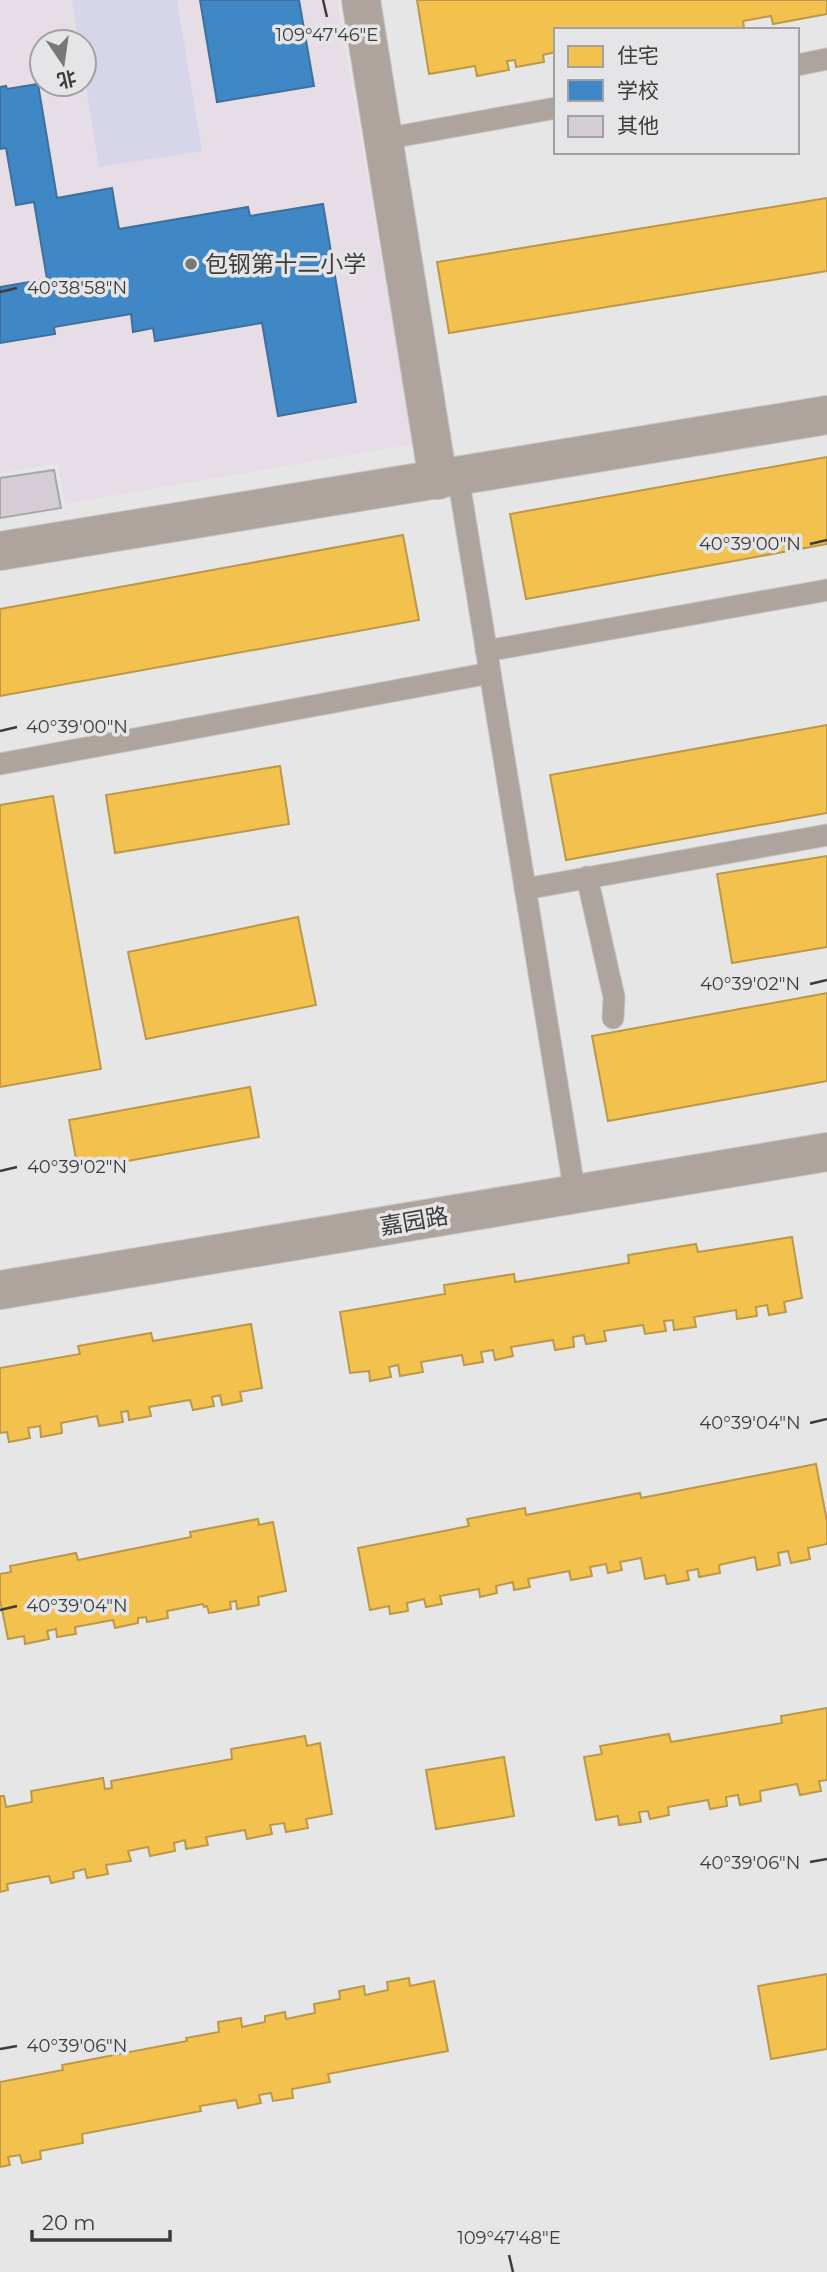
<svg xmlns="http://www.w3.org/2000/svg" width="827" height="2272" font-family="Montserrat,'Noto Sans SC',sans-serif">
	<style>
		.education { fill: #e6dde7; fill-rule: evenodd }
		.green { fill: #d6d5ea }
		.homes { fill: #f2c14e; stroke: #bb9949; stroke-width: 2 }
		.schools { fill: #3f88c5; stroke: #3e719c; stroke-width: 2 }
		.building { fill: #d6ccd5; stroke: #a9a8a9; stroke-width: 2 }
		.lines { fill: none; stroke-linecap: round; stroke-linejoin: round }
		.service-casing { stroke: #c4c4c4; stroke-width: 23 }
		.minor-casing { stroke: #c4c4c4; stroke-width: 40 }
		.service { stroke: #afa49d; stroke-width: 21 }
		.minor { stroke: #afa49d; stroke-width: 38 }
		.ticks { fill: none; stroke: #3c3c3c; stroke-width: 2.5 }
		.poi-dot { fill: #787878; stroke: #e5e5e7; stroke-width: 2.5 }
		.labels { text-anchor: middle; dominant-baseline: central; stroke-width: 7; stroke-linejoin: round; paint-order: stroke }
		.poi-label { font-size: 23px; fill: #3c3c3c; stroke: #e5e5e7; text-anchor: start }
		.street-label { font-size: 23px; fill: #3c3c3c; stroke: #e5e5e7 }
		.ticks-label { font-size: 18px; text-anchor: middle; fill: #3c3c3c; stroke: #e5e5e7; stroke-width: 7; stroke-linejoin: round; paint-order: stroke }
	</style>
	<rect width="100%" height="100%" fill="#e6e6e6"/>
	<!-- education -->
	<path class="education" d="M 0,0 L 337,0 L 413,444 L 65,504 L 58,463 L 0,473 ZM 42,42 L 84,42 L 84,84 L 42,84 Z"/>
	<!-- green -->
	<path class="green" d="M 72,0 L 177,0 L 202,151 L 99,167 L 84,74 L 84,42 L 79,42 Z"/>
	<!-- homes -->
	<path class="homes" d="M 417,0 L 827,0 L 827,14 L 773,24 L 771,16 L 743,21 L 744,28 L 734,30 L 556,30 L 556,52 L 543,55 L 544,62 L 516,67 L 515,60 L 507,61 L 509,70 L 477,76 L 475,66 L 429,74 Z
		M 827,198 L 827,271 L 449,333 L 437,262 Z
		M 827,457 L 827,544 L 526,599 L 510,514 Z
		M 403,535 L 419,620 L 0,696 L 0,609 Z
		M 827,725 L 827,813 L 566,860 L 550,775 Z
		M 280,766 L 289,824 L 115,853 L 106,795 Z
		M 53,796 L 101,1069 L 0,1087 L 0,805 Z
		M 827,856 L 827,947 L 732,963 L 717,874 Z
		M 298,917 L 316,1005 L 146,1039 L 128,952 Z
		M 827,993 L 827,1081 L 608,1121 L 592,1036 Z
		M 250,1087 L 259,1137 L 78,1170 L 69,1120 Z
		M 792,1237 L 802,1298 L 784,1302 L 786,1312 L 769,1315 L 767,1305 L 756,1307 L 757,1316 L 737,1319 L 736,1310 L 694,1317 L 696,1327 L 674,1330 L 673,1320 L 664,1321 L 666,1331 L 645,1334 L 643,1325 L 604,1331 L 606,1341 L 586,1344 L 584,1335 L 573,1337 L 574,1347 L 555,1350 L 553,1340 L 511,1347 L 513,1356 L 495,1360 L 493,1350 L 481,1352 L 483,1362 L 464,1365 L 462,1355 L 421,1362 L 423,1372 L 400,1376 L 398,1365 L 389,1367 L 391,1377 L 370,1381 L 369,1371 L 350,1373 L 340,1312 L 445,1294 L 444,1285 L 514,1274 L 515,1282 L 629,1263 L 628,1255 L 696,1244 L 698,1252 Z
		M 251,1324 L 262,1388 L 240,1392 L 242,1401 L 222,1405 L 220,1395 L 212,1397 L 214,1406 L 193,1410 L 190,1400 L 149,1407 L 151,1416 L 129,1420 L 128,1411 L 121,1412 L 123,1422 L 99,1426 L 97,1416 L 61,1423 L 62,1433 L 41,1437 L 40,1426 L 28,1428 L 30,1438 L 9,1442 L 7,1432 L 0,1433 L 0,1368 L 80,1354 L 78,1346 L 151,1333 L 153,1341 Z
		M 816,1464 L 827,1521 L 827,1544 L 808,1548 L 810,1559 L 791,1563 L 788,1551 L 778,1553 L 780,1565 L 757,1570 L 755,1557 L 719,1565 L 720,1573 L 699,1577 L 698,1569 L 687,1571 L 689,1580 L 667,1584 L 665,1575 L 645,1579 L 641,1558 L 620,1562 L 622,1570 L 608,1573 L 606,1564 L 590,1567 L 592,1576 L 571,1580 L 569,1571 L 528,1579 L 530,1587 L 514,1590 L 513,1582 L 496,1586 L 497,1593 L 480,1597 L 479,1589 L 440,1596 L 442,1604 L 426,1607 L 424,1599 L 407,1603 L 408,1611 L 390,1614 L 389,1606 L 370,1610 L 358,1548 L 469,1526 L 467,1519 L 525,1508 L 526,1515 L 640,1493 L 641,1498 Z
		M 258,1519 L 259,1525 L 273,1522 L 286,1591 L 258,1597 L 259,1605 L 237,1609 L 236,1601 L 230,1602 L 231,1609 L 209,1613 L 207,1606 L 204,1607 L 203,1604 L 167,1611 L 168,1618 L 147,1622 L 146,1617 L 138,1618 L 138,1623 L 115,1628 L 113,1620 L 75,1627 L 76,1634 L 57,1637 L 56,1629 L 47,1631 L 49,1639 L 25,1644 L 24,1636 L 8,1639 L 0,1600 L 0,1574 L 11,1572 L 10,1566 L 76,1553 L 78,1560 L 191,1537 L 190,1532 Z
		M 827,1708 L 827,1780 L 819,1781 L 821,1791 L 800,1795 L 797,1784 L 760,1791 L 761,1801 L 740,1805 L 738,1795 L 726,1797 L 727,1806 L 710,1809 L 708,1800 L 668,1807 L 669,1815 L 650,1819 L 648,1811 L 639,1812 L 641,1822 L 619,1825 L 618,1816 L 596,1820 L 584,1757 L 602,1754 L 600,1746 L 669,1734 L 671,1742 L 782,1723 L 781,1716 Z
		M 305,1736 L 307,1746 L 320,1743 L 332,1814 L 306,1819 L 308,1828 L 286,1832 L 284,1823 L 270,1825 L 272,1834 L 247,1839 L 245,1830 L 206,1837 L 208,1845 L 186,1849 L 185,1840 L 174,1843 L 175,1851 L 150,1856 L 148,1847 L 128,1851 L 131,1861 L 106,1865 L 108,1874 L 87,1878 L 85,1869 L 73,1872 L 74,1878 L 51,1883 L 49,1876 L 7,1884 L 8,1890 L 0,1892 L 0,1796 L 4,1796 L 6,1807 L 32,1802 L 31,1791 L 103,1778 L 105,1789 L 112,1788 L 111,1781 L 232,1759 L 231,1749 Z
		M 504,1757 L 514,1816 L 436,1829 L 426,1770 Z
		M 827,1974 L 827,2049 L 771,2059 L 758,1986 Z
		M 409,1978 L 410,1986 L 434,1981 L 448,2051 L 328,2074 L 330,2082 L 292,2089 L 293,2098 L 273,2101 L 271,2093 L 259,2095 L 261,2103 L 238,2108 L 236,2100 L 200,2106 L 201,2111 L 82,2134 L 83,2143 L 40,2151 L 41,2159 L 22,2163 L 20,2155 L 8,2157 L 10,2165 L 0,2167 L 0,2082 L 63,2070 L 62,2065 L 187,2041 L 186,2038 L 219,2032 L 218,2022 L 241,2018 L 242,2027 L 265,2022 L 265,2016 L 285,2012 L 286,2019 L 315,2013 L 314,2004 L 340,1999 L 339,1991 L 364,1986 L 365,1995 L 388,1990 L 387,1982 Z"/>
	<!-- schools -->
	<path class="schools" d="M 200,0 L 299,0 L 314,86 L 217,102 Z
		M 38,84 L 57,198 L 112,188 L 119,229 L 248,207 L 250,216 L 323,204 L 356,402 L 278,416 L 262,323 L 155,341 L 153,328 L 133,332 L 131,314 L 54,327 L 55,334 L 0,343 L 0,287 L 47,279 L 34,202 L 16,205 L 6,148 L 0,149 L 0,87 L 6,86 L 7,89 Z"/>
	<!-- building -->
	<path class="building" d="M 54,470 L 61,508 L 0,518 L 0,478 Z"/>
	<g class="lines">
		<defs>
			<path id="service" d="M 797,65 L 827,59
				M 384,139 L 556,108
				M 458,476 L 575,1194
				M 486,651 L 827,590
				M 0,764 L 490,673
				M 587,877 L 614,997 L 613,1018
				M 525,889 L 827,835"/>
			<path id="minor" d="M 361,0 L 438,480
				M 0,551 L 827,415
				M 0,1290 L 827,1152"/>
		</defs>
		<!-- service casing -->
		<use href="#service" class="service-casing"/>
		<!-- minor casing -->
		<use href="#minor" class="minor-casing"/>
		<!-- service -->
		<use href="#service" class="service"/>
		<!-- minor -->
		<use href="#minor" class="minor"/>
	</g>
	<!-- ticks -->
	<path class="ticks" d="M 323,0 L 327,17M 0,292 L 17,288M 810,544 L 827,540M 0,731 L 17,727M 810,984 L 827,980M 0,1171 L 17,1167M 810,1423 L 827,1419M 0,1610 L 17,1606M 810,1862 L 827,1859M 0,2049 L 17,2046M 509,2255 L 513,2272"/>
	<!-- markers -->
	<circle class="poi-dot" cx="191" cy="264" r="7"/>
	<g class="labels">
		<!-- poi labels -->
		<g class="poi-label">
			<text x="205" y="264">包钢第十二小学</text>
		</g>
		<!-- street labels -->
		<g class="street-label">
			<text transform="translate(414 1221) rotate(-10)">嘉园路</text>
		</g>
	</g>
	<g class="ticks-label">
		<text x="327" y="41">109°47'46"E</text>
		<text x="77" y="294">40°38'58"N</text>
		<text x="750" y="550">40°39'00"N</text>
		<text x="77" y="733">40°39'00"N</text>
		<text x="750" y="990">40°39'02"N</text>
		<text x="77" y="1173">40°39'02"N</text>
		<text x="750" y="1429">40°39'04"N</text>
		<text x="77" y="1612">40°39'04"N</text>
		<text x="750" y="1869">40°39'06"N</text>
		<text x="77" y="2052">40°39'06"N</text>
		<text x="509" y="2244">109°47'48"E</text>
	</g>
	<!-- legend -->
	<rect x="554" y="28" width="245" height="126" fill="#e5e5e7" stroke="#a1a1a3" stroke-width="2"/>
	<rect x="568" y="46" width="35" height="21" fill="#f2c14e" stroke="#a1a1a3" stroke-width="2"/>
	<text x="617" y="63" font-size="21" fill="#3c3c3c">住宅</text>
	<rect x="568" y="80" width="35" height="21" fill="#3f88c5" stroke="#a1a1a3" stroke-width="2"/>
	<text x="617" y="98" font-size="21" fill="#3c3c3c">学校</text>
	<rect x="568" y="116" width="35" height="21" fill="#d6ccd5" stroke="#a1a1a3" stroke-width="2"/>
	<text x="617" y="133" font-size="21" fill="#3c3c3c">其他</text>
	<!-- north arrow -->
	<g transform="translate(63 63) rotate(167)"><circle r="33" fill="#e5e5e7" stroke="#a1a1a3" stroke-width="2"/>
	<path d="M0-5L12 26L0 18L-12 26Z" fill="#787878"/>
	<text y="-10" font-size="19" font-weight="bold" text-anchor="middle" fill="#3c3c3c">北</text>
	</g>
	<!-- scale -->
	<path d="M32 2230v10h138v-10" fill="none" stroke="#3c3c3c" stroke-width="3.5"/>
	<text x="42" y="2230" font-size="21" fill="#3c3c3c" stroke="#e5e5e7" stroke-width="5" paint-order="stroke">20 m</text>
</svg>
